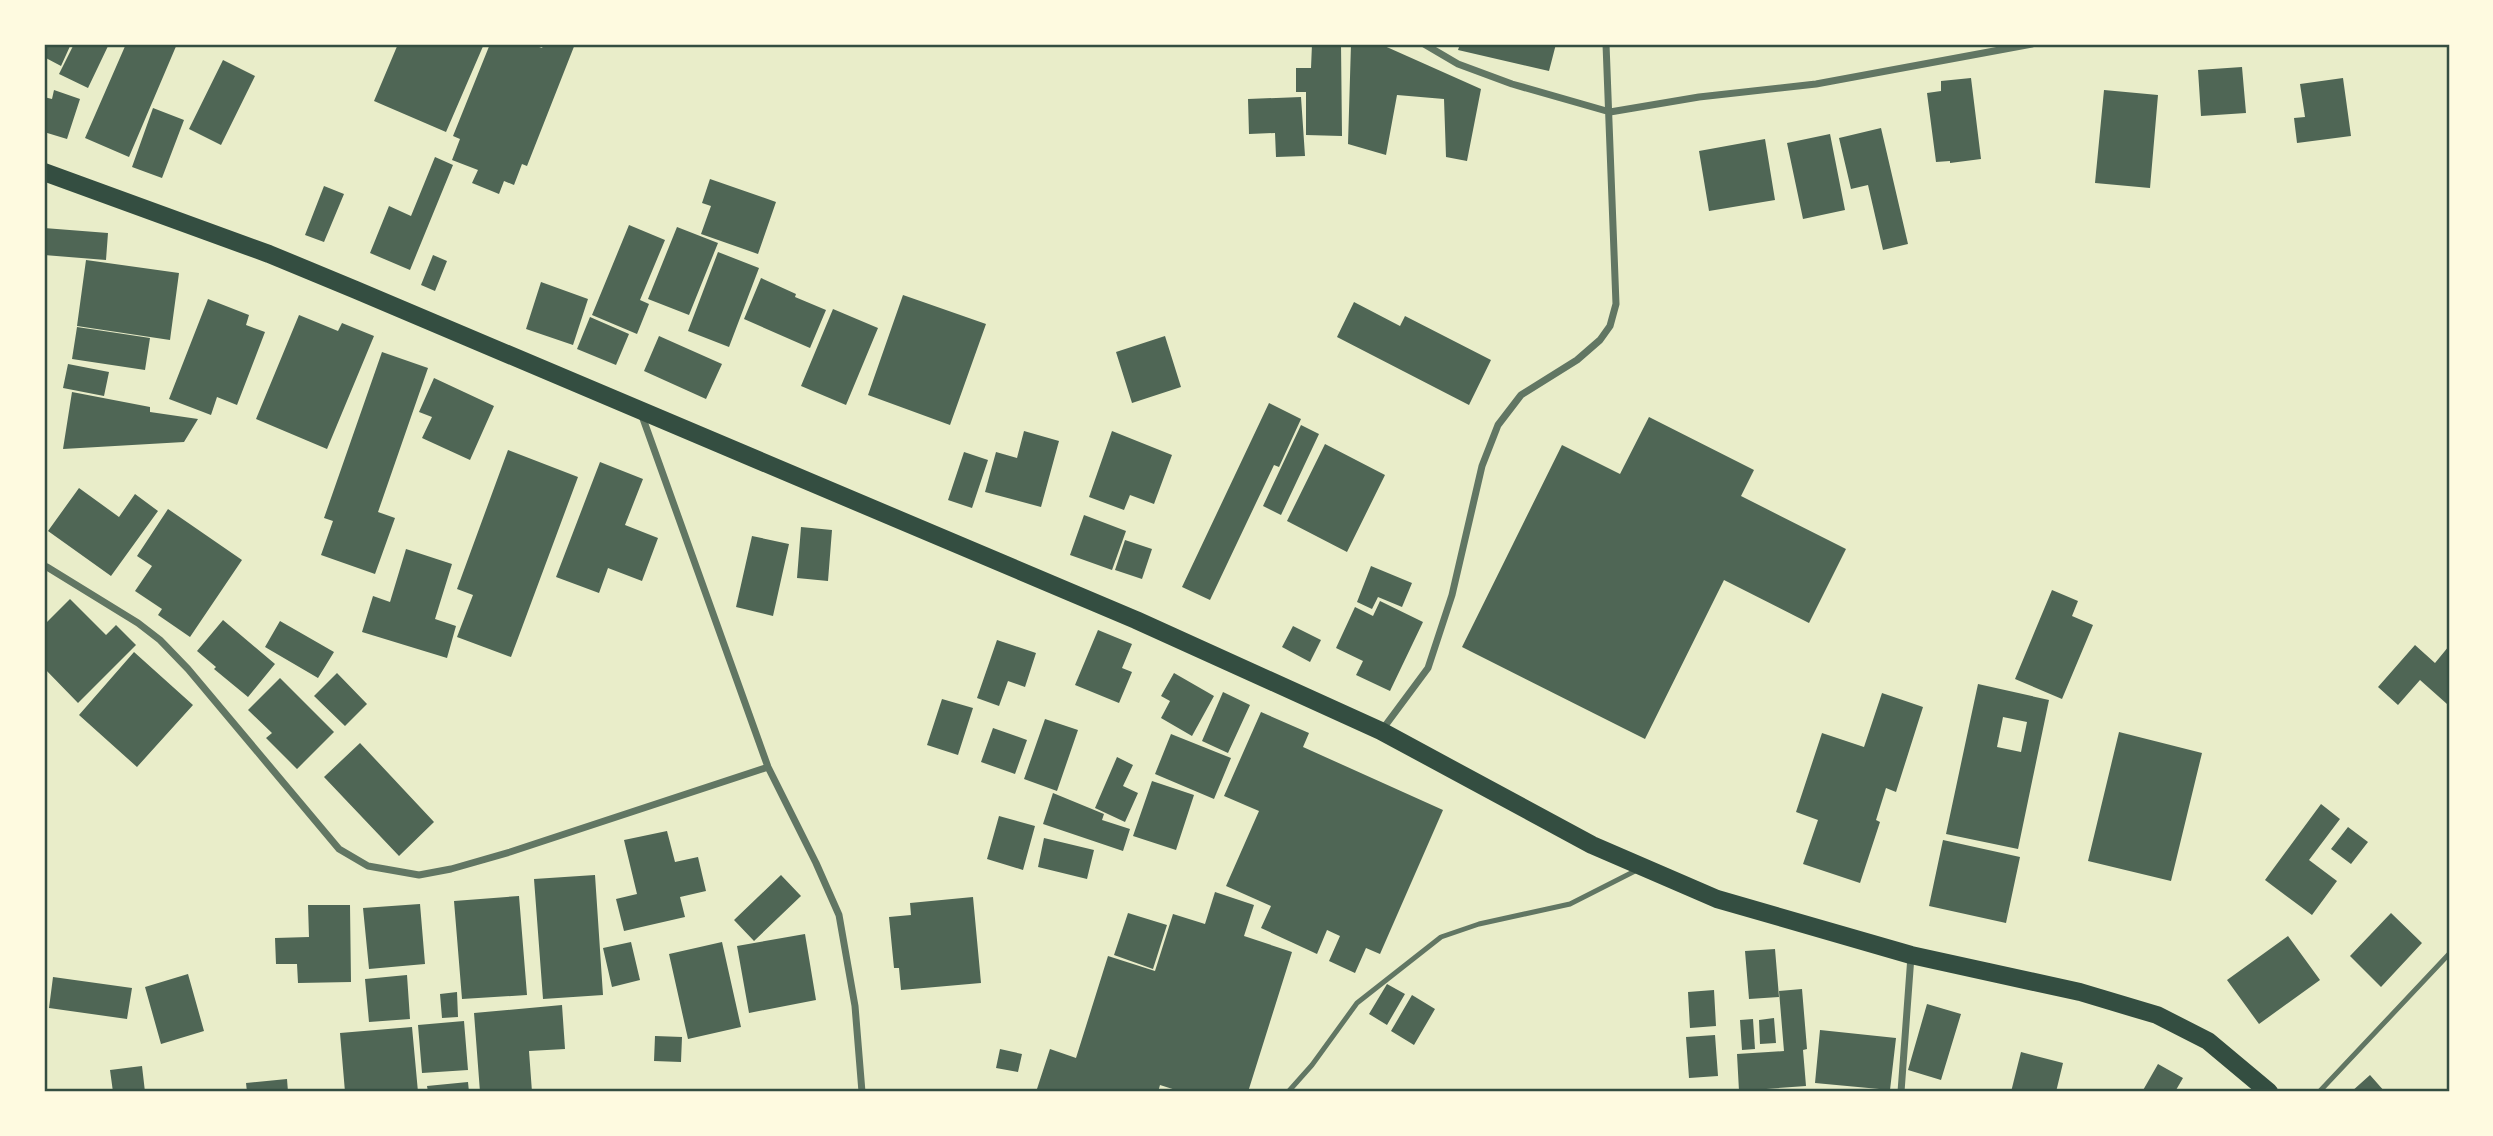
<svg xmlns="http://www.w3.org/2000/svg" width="2493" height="1136" font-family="Overpass,sans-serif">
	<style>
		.building { fill: #4f6655; fill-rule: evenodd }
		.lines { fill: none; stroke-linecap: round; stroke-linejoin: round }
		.service { stroke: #617663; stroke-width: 5 }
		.minor { stroke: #617663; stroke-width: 7 }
		.primary { stroke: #344e41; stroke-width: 18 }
		.neatline { fill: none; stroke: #344e41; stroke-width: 2.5 }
	</style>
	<rect width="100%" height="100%" fill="#e9edc9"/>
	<!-- building -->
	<path class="building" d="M 44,44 L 71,44 L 61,66 L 44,57 Z
		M 74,44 L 109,44 L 88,88 L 59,74 Z
		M 126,44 L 177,44 L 129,157 L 85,138 Z
		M 398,44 L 484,44 L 446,132 L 374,101 Z
		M 490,44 L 531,44 L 542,48 L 544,44 L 575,44 L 527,166 L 522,164 L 514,185 L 504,181 L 499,194 L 472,183 L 478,170 L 452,160 L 460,139 L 453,136 Z
		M 1312,44 L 1341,44 L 1342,136 L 1306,135 L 1306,92 L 1296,92 L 1296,68 L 1311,68 Z
		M 1351,44 L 1380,44 L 1481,89 L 1467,161 L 1446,157 L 1444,99 L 1397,95 L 1386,155 L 1348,144 Z
		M 1460,44 L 1556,44 L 1549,71 L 1458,50 Z
		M 223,60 L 255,76 L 221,145 L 189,129 Z
		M 2242,67 L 2246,113 L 2201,116 L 2198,70 Z
		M 1971,78 L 1981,159 L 1950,163 L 1950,161 L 1936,162 L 1927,93 L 1941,91 L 1941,81 Z
		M 2343,78 L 2351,136 L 2297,143 L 2294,118 L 2305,117 L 2300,84 Z
		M 54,90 L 80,99 L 67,139 L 44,132 L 44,97 L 52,99 Z
		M 2104,90 L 2158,95 L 2150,188 L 2095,183 Z
		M 1301,97 L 1305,156 L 1276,157 L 1275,133 L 1249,134 L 1248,99 Z
		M 153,108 L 184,120 L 162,178 L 132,167 Z
		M 1881,128 L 1908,244 L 1883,250 L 1868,185 L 1851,189 L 1839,138 Z
		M 1830,134 L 1845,210 L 1803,219 L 1787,143 Z
		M 1765,139 L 1775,200 L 1709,211 L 1699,151 Z
		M 435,157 L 453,165 L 410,270 L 370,253 L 389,206 L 411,216 Z
		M 710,179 L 776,202 L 758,254 L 701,234 L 711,206 L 702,203 Z
		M 324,186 L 344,194 L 324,242 L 305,235 Z
		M 629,225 L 665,240 L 640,300 L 649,304 L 637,334 L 592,315 Z
		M 677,227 L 718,243 L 689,315 L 648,299 Z
		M 44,228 L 108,233 L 106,260 L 44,255 Z
		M 718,252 L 759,268 L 729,347 L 688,331 Z
		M 433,255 L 447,261 L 435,291 L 421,285 Z
		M 86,260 L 179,273 L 170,340 L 77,326 Z
		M 761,278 L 796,294 L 795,297 L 826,310 L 810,348 L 744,319 Z
		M 541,282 L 588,299 L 573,345 L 526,329 Z
		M 903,295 L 986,324 L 950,425 L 868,395 Z
		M 208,299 L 249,315 L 246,325 L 265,332 L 237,405 L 217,397 L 211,415 L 169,399 Z
		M 1354,302 L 1400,326 L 1405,316 L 1491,360 L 1469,405 L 1337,337 Z
		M 833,309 L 878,328 L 846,405 L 801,386 Z
		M 299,315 L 338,331 L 342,323 L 374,336 L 327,449 L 256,419 Z
		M 590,317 L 629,334 L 616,365 L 577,349 Z
		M 77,327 L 150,338 L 145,370 L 72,359 Z
		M 659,336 L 722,364 L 706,399 L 644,371 Z
		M 1165,336 L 1181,387 L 1132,403 L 1116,352 Z
		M 382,352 L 428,368 L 378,512 L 395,518 L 375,574 L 321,555 L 333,521 L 324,518 Z
		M 68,364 L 109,372 L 104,396 L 63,388 Z
		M 434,378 L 494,406 L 470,460 L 422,438 L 432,417 L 419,412 Z
		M 72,392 L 150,407 L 150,412 L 198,419 L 184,442 L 63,449 Z
		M 1269,403 L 1301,419 L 1279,467 L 1274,465 L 1210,600 L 1182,587 Z
		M 1649,417 L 1754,470 L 1741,496 L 1846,549 L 1809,623 L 1724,580 L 1645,739 L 1462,647 L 1562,445 L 1620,474 Z
		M 1301,425 L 1319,434 L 1281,515 L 1263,506 Z
		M 1024,431 L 1059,441 L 1041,507 L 985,492 L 996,452 L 1017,458 Z
		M 1112,431 L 1172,455 L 1154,504 L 1130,495 L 1124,510 L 1089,497 Z
		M 1325,444 L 1385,475 L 1347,552 L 1287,521 Z
		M 508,450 L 578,477 L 511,657 L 457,637 L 473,595 L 457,589 Z
		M 964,452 L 988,460 L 972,508 L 948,500 Z
		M 600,462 L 643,479 L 625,525 L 658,538 L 642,581 L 608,568 L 599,593 L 556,577 Z
		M 79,488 L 119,517 L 135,494 L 158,511 L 111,576 L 48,531 Z
		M 168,509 L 242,560 L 190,637 L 158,615 L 162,609 L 135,591 L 152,566 L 137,556 Z
		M 1084,515 L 1126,531 L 1112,570 L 1070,555 Z
		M 801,527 L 832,530 L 828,581 L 797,578 Z
		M 752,536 L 789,544 L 773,616 L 736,607 Z
		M 1125,540 L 1152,549 L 1142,579 L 1115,570 Z
		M 406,549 L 452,564 L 435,619 L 456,626 L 447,658 L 362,632 L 373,596 L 390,602 Z
		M 1371,566 L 1412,583 L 1402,607 L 1378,597 L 1372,609 L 1357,602 Z
		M 2052,590 L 2078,601 L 2072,616 L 2093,625 L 2062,699 L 2015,679 Z
		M 70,599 L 106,635 L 116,625 L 136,645 L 78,703 L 44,668 L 44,625 Z
		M 1380,601 L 1423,622 L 1390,691 L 1356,675 L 1363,661 L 1336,648 L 1355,607 L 1373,616 Z
		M 223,620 L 275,664 L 248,697 L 214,669 L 216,667 L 197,651 Z
		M 280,621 L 334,652 L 318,678 L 265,647 Z
		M 1293,626 L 1321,640 L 1310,662 L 1282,647 Z
		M 1098,630 L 1132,644 L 1122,668 L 1132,672 L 1119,703 L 1075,685 Z
		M 997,640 L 1036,653 L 1025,687 L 1008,681 L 999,706 L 977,698 Z
		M 2415,645 L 2435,663 L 2449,646 L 2449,702 L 2447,704 L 2420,680 L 2398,705 L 2378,687 Z
		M 134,652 L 193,705 L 137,767 L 79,715 Z
		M 337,673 L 367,704 L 345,726 L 314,696 Z
		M 1174,673 L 1214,696 L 1192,736 L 1161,718 L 1170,701 L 1161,696 Z
		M 280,678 L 334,732 L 297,769 L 266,738 L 272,733 L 248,710 Z
		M 1978,684 L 2049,700 L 2018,849 L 1946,834 ZM 2003,717 L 2027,722 L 2021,752 L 1997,747 Z
		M 1223,692 L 1250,705 L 1228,753 L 1202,741 Z
		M 1882,693 L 1923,707 L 1896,792 L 1886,788 L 1876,820 L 1880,822 L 1860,883 L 1803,864 L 1818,820 L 1796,812 L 1822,733 L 1864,747 Z
		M 942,699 L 973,708 L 958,755 L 927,745 Z
		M 1261,712 L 1309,733 L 1303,747 L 1443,810 L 1380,954 L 1366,948 L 1355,973 L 1329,961 L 1340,936 L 1327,930 L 1317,954 L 1261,928 L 1271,906 L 1226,886 L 1259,811 L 1224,796 Z
		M 1045,719 L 1078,730 L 1057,791 L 1024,779 Z
		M 993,728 L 1027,740 L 1015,774 L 981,762 Z
		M 2119,732 L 2202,753 L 2171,881 L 2088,861 Z
		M 1171,734 L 1231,758 L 1214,799 L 1155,774 Z
		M 360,743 L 434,822 L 399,856 L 324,777 Z
		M 1117,757 L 1133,765 L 1123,786 L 1138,793 L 1125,822 L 1095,808 Z
		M 1152,781 L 1194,795 L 1176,850 L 1133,836 Z
		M 1053,793 L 1104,814 L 1102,820 L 1130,829 L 1123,851 L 1043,824 Z
		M 2321,804 L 2340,819 L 2309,860 L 2337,881 L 2312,915 L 2265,880 Z
		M 999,816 L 1035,826 L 1023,870 L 987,859 Z
		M 2348,827 L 2368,842 L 2351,864 L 2331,849 Z
		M 667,831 L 675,862 L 698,857 L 706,891 L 680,897 L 685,917 L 624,931 L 616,899 L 637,894 L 624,840 Z
		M 1044,838 L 1094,850 L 1087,879 L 1038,867 Z
		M 1943,840 L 2020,857 L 2006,923 L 1929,906 Z
		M 595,875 L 603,995 L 543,999 L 534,879 Z
		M 781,875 L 801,896 L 754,941 L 734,920 Z
		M 1215,892 L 1254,905 L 1244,936 L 1292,952 L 1248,1092 L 1182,1092 L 1160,1085 L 1158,1092 L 1036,1092 L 1050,1049 L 1076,1058 L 1108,956 L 1155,971 L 1173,914 L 1205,924 Z
		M 519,896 L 527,995 L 462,999 L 454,901 Z
		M 973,897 L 981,983 L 901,990 L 899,968 L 894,968 L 889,917 L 911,915 L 910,903 Z
		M 420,904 L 425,964 L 369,969 L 363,908 Z
		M 308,905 L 350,905 L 351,982 L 298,983 L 297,964 L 276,964 L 275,938 L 309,937 Z
		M 1128,913 L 1167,925 L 1153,969 L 1114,955 Z
		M 2391,913 L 2422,943 L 2381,987 L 2350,956 Z
		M 805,934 L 816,1000 L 749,1013 L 737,946 Z
		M 2288,936 L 2320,980 L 2259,1024 L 2227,980 Z
		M 631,942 L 640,980 L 612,987 L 603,948 Z
		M 722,942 L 741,1027 L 688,1039 L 669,954 Z
		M 1775,949 L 1779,997 L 1749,999 L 1745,951 Z
		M 188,974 L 204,1031 L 161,1044 L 145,987 Z
		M 407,975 L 410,1019 L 369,1022 L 365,979 Z
		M 53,977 L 132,988 L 127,1019 L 49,1008 Z
		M 1387,984 L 1405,994 L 1387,1025 L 1369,1014 Z
		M 1802,989 L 1807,1049 L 1803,1050 L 1806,1086 L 1739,1091 L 1737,1054 L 1784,1051 L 1779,991 Z
		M 1714,990 L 1716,1026 L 1690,1028 L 1688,992 Z
		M 457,992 L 458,1017 L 442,1018 L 440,994 Z
		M 1412,995 L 1435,1009 L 1414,1045 L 1391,1031 Z
		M 1927,1004 L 1961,1014 L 1941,1080 L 1908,1070 Z
		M 562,1005 L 565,1049 L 529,1051 L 532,1092 L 480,1092 L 474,1013 Z
		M 1774,1018 L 1776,1043 L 1760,1044 L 1759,1020 Z
		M 1753,1019 L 1755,1049 L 1742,1050 L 1740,1020 Z
		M 464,1021 L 468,1070 L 422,1073 L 418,1025 Z
		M 412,1027 L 418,1092 L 345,1092 L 340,1033 Z
		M 1820,1030 L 1896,1038 L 1890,1090 L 1815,1083 Z
		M 1715,1035 L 1718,1076 L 1689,1078 L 1686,1037 Z
		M 655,1036 L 682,1037 L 681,1062 L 654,1061 Z
		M 1000,1049 L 1022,1054 L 1018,1072 L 996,1068 Z
		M 2021,1052 L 2063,1063 L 2056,1092 L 2011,1092 Z
		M 2158,1064 L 2183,1078 L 2176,1090 L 2180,1092 L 2142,1092 Z
		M 142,1066 L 145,1092 L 113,1092 L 110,1070 Z
		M 2370,1075 L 2385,1092 L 2351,1092 Z
		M 287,1079 L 288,1092 L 247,1092 L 246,1083 Z
		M 468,1082 L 469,1092 L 428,1092 L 427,1086 Z"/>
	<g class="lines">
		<!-- service -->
		<path class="service" d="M 1288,1092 L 1312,1065 L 1357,1003 L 1441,937 L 1479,924 L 1570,904 L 1637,870
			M 2319,1092 L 2449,954"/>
		<!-- minor -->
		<path class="minor" d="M 1424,44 L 1458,64 L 1512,84 L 1610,112 L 1699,97 L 1816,84 L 2032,44
			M 641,413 L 768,767 L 816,863 L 839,915 L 855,1006 L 862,1092
			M 47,567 L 138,623 L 160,640 L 188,669 L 339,849 L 368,866 L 419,875 L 451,869 L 510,852 L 768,767
			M 1382,730 L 1428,668 L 1452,595 L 1482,466 L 1498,425 L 1521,395 L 1577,360 L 1600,340 L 1610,326 L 1616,304 L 1606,44
			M 1901,1092 L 1911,956"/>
		<!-- primary -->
		<path class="primary" d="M 44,172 L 269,254 L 356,290 L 1136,620 L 1381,731 L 1592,845 L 1717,899 L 1911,955 L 2080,992 L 2157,1015 L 2208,1041 L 2269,1092"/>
	</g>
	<!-- border -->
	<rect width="2493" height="1136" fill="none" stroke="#fefae0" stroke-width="91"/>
	<rect x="46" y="46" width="2402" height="1044" class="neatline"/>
</svg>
